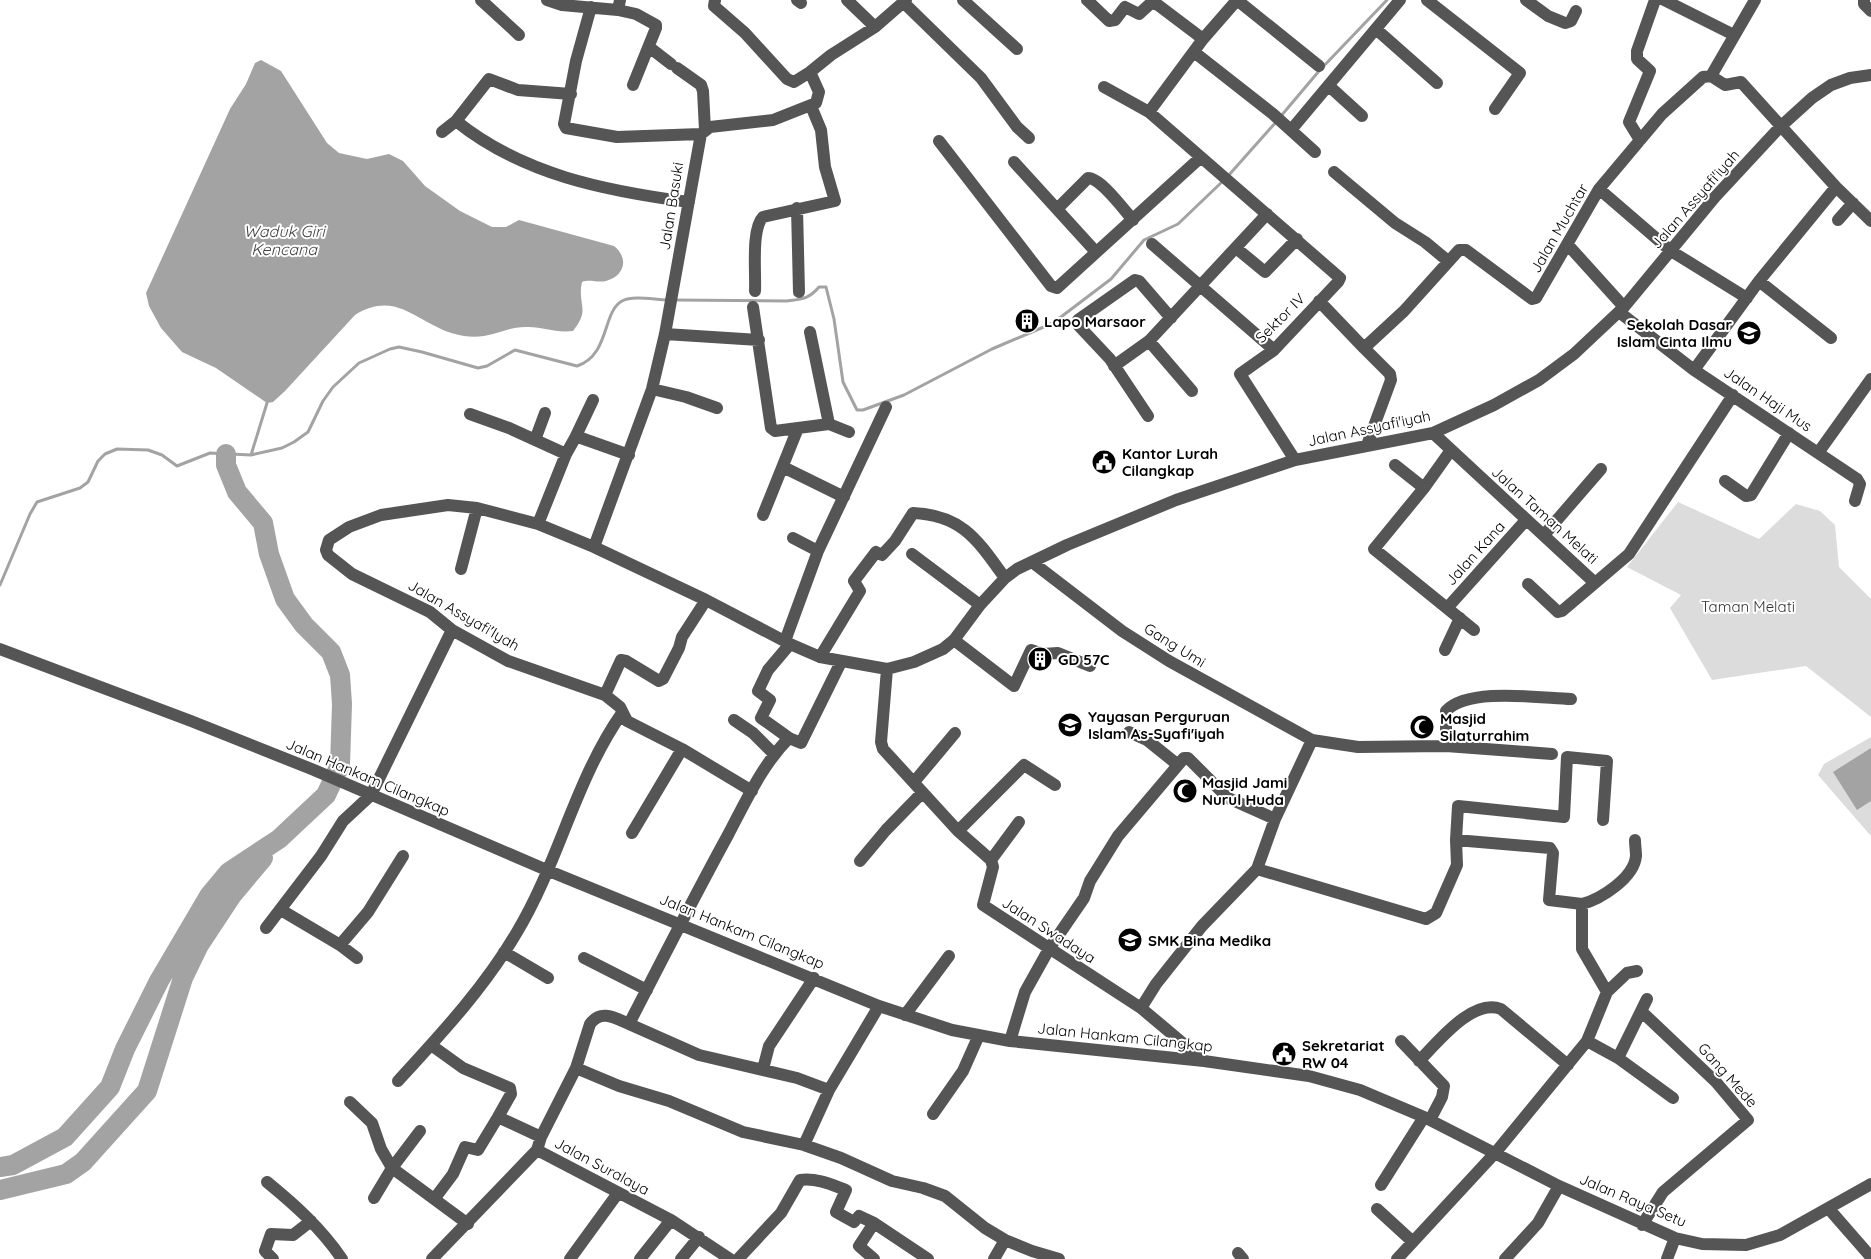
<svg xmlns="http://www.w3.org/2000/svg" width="1871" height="1259" font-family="Quicksand,sans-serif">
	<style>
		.green { fill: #dcdcdc }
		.water { fill: #a3a3a3 }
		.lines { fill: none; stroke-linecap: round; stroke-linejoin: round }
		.stream { stroke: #a3a3a3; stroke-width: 3 }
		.river { stroke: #a3a3a3; stroke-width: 20 }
		.minor { stroke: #555; stroke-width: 12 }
		.labels { text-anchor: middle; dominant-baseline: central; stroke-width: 4; stroke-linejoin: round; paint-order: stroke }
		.street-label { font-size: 15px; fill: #000; stroke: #fff }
		.poi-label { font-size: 15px; font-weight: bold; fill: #000; stroke: #fff; text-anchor: start }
		.park-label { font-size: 15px; fill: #333; stroke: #fff }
		.water-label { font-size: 16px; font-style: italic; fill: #444; stroke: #fff }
	</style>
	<rect width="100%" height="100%" fill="#fff"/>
	<!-- green -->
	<path class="green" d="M 1678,502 L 1759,539 L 1796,504 L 1820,511 L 1835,525 L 1839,567 L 1871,599 L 1871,717 L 1806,666 L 1712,680 L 1670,608 L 1681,595 L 1627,567 Z
		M 1871,737 L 1871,836 L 1818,775 L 1824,764 Z"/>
	<!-- water -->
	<path class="water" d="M 261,60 L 281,71 L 327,143 L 339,153 L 367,159 L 389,154 L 403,161 L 425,186 L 460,211 L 492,227 L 506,227 L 519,220 L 614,246 C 629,258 625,276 606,281 C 597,283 590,279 582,282 C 577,305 591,309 573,331 C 554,333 545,327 528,327 C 504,326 492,340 464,336 C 421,330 400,287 355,315 L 285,391 L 273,402 L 267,403 L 216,368 L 182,352 L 161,328 L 149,306 L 146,293 L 230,109 L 246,84 L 255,63 Z
		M 1871,748 L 1871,801 L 1857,810 L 1833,772 Z"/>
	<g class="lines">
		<!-- stream -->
		<path class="stream" d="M 1281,116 L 1319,71 L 1387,0
			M 1228,176 L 1277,121
			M 675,300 L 787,301 C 802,299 809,299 819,287 L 826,287 L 834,319 L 843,382 L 857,410 L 863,410 L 904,395 L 992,349 L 1053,323 L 1111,279 L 1144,240 L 1178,224 L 1224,180
			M 251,455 L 267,403
			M 0,585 L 30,514 L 37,502 L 80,488 L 88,482 L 98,461 L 105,454 L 117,449 L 148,450 L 162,455 L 177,466 L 210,453 L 251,455 L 282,448 L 294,442 L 308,432 L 323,401 L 333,387 L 359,363 L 390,349 L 399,347 L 422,352 L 478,368 L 487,366 L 515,350 L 577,366 C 610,355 602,312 622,301 C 634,295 655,300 668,300"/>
		<!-- river -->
		<path class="river" d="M 0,1167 L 13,1165 L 65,1137 L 110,1087 L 125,1049 L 159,981 L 209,896 L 229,872 L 279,839 L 326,795 L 340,765 L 342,704 L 340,675 L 331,652 L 304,625 L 285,599 L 269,554 L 263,523 L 237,492 L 226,465 L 226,454
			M 0,1190 L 66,1174 L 83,1162 L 147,1091 L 183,978 L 199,945 L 232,895 L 263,858"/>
		<!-- minor -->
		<path class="minor" d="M 481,0 L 519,35
			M 547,0 L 562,5 L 618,10 L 620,0
			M 715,0 L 714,6 L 745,33 L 787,79 L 794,82 L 810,72
			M 797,0 L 801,3
			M 847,0 L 875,27
			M 963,0 L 1017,49
			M 1087,0 L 1109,21 L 1115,20 L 1125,7 L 1139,14 L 1151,3 L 1158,5 L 1203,39
			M 1237,0 L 1203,39 L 1149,112 L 1340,278 L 1338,282 L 1274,350 L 1240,374 L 1295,460
			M 1237,0 L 1319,66
			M 1427,0 L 1520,73 L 1495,109
			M 1526,0 L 1548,16 L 1565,23 L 1571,21 L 1576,11
			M 1664,0 L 1734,35
			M 1864,0 L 1864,4 L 1871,11
			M 903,2 L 981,78 L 1017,127 L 1029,138
			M 591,7 L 576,61 L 564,124 L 566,128 L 617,137 L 701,134
			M 618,10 L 636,14 L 656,25 L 656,28 L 633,85
			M 1377,30 L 1437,83
			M 649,47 L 671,64
			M 1194,52 L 1273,114 L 1315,152
			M 677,68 L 701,85 L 703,91 L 705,130
			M 1711,76 L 1725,85 L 1741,82 L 1836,187 L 1871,221
			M 1711,76 L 1755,0
			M 1329,86 L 1362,116
			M 1104,87 L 1149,112
			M 456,121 C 523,175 606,191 689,202
			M 1291,130 L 1400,0
			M 442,132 L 456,121 L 489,79 L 518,90 L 571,94
			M 1640,140 L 1629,122 L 1650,71 L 1637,59 L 1637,51 L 1655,0
			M 939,141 L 1051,286 L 1057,288 L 1200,158
			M 1014,162 L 1096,252
			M 1334,172 L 1395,223 L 1425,242 L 1448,261
			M 1599,189 L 1671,251 L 1747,298
			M 797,208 L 799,292
			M 1057,209 L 1088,178 C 1101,178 1124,210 1133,220
			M 1838,220 L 1853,203
			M 1152,244 L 1274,350
			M 1568,245 L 1624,307
			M 1236,248 L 1265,272 L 1297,239
			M 1759,281 L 1831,338
			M 755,291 C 756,273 751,229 763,217 L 835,201 L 825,167 L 821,130 L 811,106
			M 1319,301 L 1364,348
			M 753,307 L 771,428 L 775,431 L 798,428 L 763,515
			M 1619,312 L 1694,370 L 1857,479 L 1860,484 L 1855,501
			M 665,334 L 759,340
			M 1149,341 L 1192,391
			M 1114,366 L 1149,341 L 1267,214
			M 1694,370 L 1759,281 L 1836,187
			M 652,389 L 686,397 L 717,408
			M 470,414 L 509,428 L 566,454
			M 1148,416 L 1110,359 L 1079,326 L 1078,320 L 1135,280 L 1139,281 L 1171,318
			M 829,424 L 849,432
			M 798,428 L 829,424 L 810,332
			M 1433,433 L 1595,583 L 1629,554 L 1733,395
			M 575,438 L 593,400
			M 535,440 L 545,413
			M 1367,445 L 1391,380 L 1390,374 L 1364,348 L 1404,311 L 1459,250 L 1466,250 L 1532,299 L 1536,298 L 1599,189 L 1662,114 L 1703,77 L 1711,76
			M 1451,450 L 1424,488 L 1374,549 L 1474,630
			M 1818,453 L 1871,379
			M 1395,465 L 1424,488
			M 783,467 L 844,497
			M 1725,481 L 1746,496 L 1751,495 L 1789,433
			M 538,524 L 566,454 L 575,438 L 581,438 L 629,455
			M 1544,535 L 1601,469
			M 793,538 L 818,551
			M 594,547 L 652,389 L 665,334 L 701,134 L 710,127 L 773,120 L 816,103 L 819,92 L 810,72 L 831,55 L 875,27 L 906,0
			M 912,554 L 980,605
			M 1032,562 L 1122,631 L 1169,661 L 1312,740 L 1358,747 L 1446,746 L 1552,754
			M 461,569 L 477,508
			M 1528,584 L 1558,612 L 1562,611 L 1595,583
			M 1448,607 L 1526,520
			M 954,640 L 1014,686 L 1031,650 L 1043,654 L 1058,653 L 1090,666
			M 785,641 L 818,551 L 886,407
			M 790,644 L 768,670 L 758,691 L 770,700 L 761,718 L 789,738 L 801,743 L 841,662
			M 0,649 L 191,721 L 314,770 L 549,871 L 879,1006 L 952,1030 L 1010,1041 L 1204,1061 L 1309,1076 L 1360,1090 L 1424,1117 L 1559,1186 L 1675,1238 L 1702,1244 L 1746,1245 L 1780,1235 L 1871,1184
			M 1445,650 L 1460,618
			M 820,657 L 860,591 L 854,581 L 876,552 L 882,555 L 895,541 L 913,513 C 963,515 978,541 1005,578
			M 887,669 L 881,742 L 883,749 L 958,831 L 991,860 L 993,867 L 983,905 L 1141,1008 L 1204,1061
			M 605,695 L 621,660 L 626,661 L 659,681 L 663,679 L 679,648 L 682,637 L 706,600
			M 734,720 L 753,733 L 773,753
			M 1129,732 L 1147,740 L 1178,765
			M 1446,746 L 1446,711 C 1468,687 1540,698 1571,699
			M 914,782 L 955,733
			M 752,791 L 682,749 L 627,721 L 620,707 L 605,695 L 508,661 L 452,630 L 430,612 L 352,574 L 328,555 L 326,550 L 329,540 L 349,527 L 381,515 L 448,505 L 477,508 L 538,524 L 594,547 L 706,600 L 790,644 L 820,657 L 887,669 L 914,662 L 943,649 L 954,640 L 980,605 L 1005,578 L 1017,569 L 1067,545 L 1176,500 L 1295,460 L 1433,433 L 1494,405 L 1539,380 L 1574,354 L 1624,307 L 1715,197 L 1780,127 L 1812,98 L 1831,85 L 1850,78 L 1871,75
			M 958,831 L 1024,765 L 1055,785
			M 632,833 L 682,749
			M 1456,840 L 1458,806 L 1564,817 L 1567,757 L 1607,761 L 1603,820
			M 991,860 L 1019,822
			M 860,861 L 886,830 L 922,793
			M 1257,869 L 1426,919 L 1436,913 L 1457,865 L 1456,840 L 1550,848 L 1553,853 L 1549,900 L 1582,904 L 1582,949 L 1607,992 L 1587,1041 L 1496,1152 L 1397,1259
			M 1582,904 C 1601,899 1634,878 1636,856 C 1636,851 1635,845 1635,840
			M 281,910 L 340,945 L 357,958
			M 266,928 L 321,856 L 343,821 L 371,795 L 452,630
			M 340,945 L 368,912 L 403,856
			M 504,952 L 548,978
			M 584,958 L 647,990
			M 1607,992 L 1627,973 L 1637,971
			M 1141,1008 L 1156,984 L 1202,926 L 1257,869 L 1275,819 L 1312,740
			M 1641,1011 L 1716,1082 L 1748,1120 L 1663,1192 L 1642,1225
			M 905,1015 L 949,956
			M 629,1024 L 699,1055 L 797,1078 L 829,1090
			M 1010,1041 L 1025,992 L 1049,949 L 1084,898 L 1090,881 L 1118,836 L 1184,758 L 1188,758 L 1228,798 L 1275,819
			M 1401,1041 L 1444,1086 L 1442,1097 L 1430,1120
			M 1587,1041 L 1618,1058 L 1673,1098
			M 431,1045 L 463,1068 L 510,1088 L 511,1094 L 498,1117 L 541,1137
			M 1618,1058 L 1647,999
			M 1419,1061 C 1438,1042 1472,998 1501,1009 L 1568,1065
			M 576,1068 L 619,1086 L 669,1101 L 743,1132 L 804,1145 L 829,1090 L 879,1006
			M 763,1069 L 769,1046 L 814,978
			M 398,1081 C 441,1034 485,987 517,932 C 559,862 575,780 622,713
			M 350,1102 L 372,1123 L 381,1149 L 392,1168 L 468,1224
			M 933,1114 L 963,1071 L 979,1035
			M 804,1145 L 841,1158 L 892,1181 L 923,1188 L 945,1196 L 985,1228 L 1005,1240 L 1032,1251 L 1059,1259
			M 537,1150 L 671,1220 L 730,1259
			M 267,1182 C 295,1205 321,1228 342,1259
			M 1381,1185 L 1424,1117
			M 374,1198 L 392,1168 L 420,1131
			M 435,1198 L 453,1174 L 465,1147 L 478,1150 L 498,1117
			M 1377,1209 L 1413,1242
			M 1829,1209 L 1871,1257
			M 874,1223 L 859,1246 L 874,1259
			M 1238,1253 L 1243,1259
			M 273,1259 L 265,1251 L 271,1234 L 293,1235 L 311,1221
			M 432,1259 L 537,1150 L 541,1137 L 576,1068 L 590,1024 C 601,1009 615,1018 629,1024 C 662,960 694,897 728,835 C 746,801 762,765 789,738
			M 570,1259 L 618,1193
			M 640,1259 L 671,1220
			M 681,1259 L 699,1237
			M 738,1259 L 781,1213 L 800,1180 C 817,1178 830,1184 846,1190 L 836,1212 L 854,1222 L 859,1216 L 874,1223 L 928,1259
			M 994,1259 L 1005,1240
			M 1505,1259 L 1538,1223 L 1559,1186
			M 1667,1259 L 1675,1238"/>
	</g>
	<!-- icons -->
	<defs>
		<symbol id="building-disc" viewBox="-11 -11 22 22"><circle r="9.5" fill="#000" stroke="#fff"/><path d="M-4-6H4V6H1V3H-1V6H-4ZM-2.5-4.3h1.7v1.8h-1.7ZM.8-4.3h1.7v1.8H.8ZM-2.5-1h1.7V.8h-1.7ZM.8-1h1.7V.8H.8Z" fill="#fff"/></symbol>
		<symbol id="school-disc" viewBox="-11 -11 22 22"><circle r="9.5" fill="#000" stroke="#fff"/><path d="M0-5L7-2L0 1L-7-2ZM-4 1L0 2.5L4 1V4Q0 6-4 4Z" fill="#fff"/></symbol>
		<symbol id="civic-disc" viewBox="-11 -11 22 22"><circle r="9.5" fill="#000" stroke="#fff"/><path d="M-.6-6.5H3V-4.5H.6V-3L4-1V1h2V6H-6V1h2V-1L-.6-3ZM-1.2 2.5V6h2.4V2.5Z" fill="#fff"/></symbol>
		<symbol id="mosque-disc" viewBox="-11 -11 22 22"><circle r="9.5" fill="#000" stroke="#fff"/><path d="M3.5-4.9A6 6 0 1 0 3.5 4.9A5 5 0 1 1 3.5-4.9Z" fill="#fff"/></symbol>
	</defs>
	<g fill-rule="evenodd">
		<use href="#building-disc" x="1013" y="307" width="28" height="28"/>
		<use href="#school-disc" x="1735" y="319" width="28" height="28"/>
		<use href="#civic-disc" x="1090" y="448" width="28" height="28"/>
		<use href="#building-disc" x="1026" y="645" width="28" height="28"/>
		<use href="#school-disc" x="1056" y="711" width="28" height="28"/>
		<use href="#mosque-disc" x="1408" y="713" width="28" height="28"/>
		<use href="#mosque-disc" x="1171" y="777" width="28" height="28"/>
		<use href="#school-disc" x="1116" y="926" width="28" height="28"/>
		<use href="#civic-disc" x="1270" y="1040" width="28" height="28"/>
	</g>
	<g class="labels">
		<!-- street labels -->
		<g class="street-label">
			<text transform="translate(1695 199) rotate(-49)">Jalan Assyafi'iyah</text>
			<text transform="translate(671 206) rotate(-81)">Jalan Basuki</text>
			<text transform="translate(1559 228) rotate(-60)">Jalan Muchtar</text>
			<text transform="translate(1280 318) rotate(-45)">Sektor IV</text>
			<text transform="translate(1768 399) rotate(34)">Jalan Haji Mus</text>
			<text transform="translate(1369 428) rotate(-12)">Jalan Assyafi'iyah</text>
			<text transform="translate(1545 515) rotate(42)">Jalan Taman Melati</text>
			<text transform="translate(1475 553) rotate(-48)">Jalan Kana</text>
			<text transform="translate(464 615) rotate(30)">Jalan Assyafi'Iyah</text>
			<text transform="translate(1175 645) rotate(32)">Gang Umi</text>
			<text transform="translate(368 777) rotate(23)">Jalan Hankam Cilangkap</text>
			<text transform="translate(1049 930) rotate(33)">Jalan Swadaya</text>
			<text transform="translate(742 931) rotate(22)">Jalan Hankam Cilangkap</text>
			<text transform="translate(1125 1037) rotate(6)">Jalan Hankam Cilangkap</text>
			<text transform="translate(1728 1075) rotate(48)">Gang Mede</text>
			<text transform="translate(602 1166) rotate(28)">Jalan Suralaya</text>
			<text transform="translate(1633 1200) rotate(23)">Jalan Raya Setu</text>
		</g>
		<!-- poi labels -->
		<g class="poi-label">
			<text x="1044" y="321">Lapo Marsaor</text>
			<text x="1732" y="324" text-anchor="end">Sekolah Dasar<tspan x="1732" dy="17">Islam Cinta Ilmu</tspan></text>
			<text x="1122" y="453">Kantor Lurah<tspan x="1122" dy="17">Cilangkap</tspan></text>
			<text x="1058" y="659">GD 57C</text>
			<text x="1088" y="716">Yayasan Perguruan<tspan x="1088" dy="17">Islam As-Syafi'iyah</tspan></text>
			<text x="1440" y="718">Masjid<tspan x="1440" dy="17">Silaturrahim</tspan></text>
			<text x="1202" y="782">Masjid Jami<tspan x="1202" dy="17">Nurul Huda</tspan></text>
			<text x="1148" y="940">SMK Bina Medika</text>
			<text x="1302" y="1045">Sekretariat<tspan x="1302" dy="17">RW 04</tspan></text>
		</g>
		<!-- park labels -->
		<g class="park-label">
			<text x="1748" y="606">Taman Melati</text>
		</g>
		<!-- water labels -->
		<g class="water-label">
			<text x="284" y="231">Waduk Giri<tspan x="284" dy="18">Kencana</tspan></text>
		</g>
	</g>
</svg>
